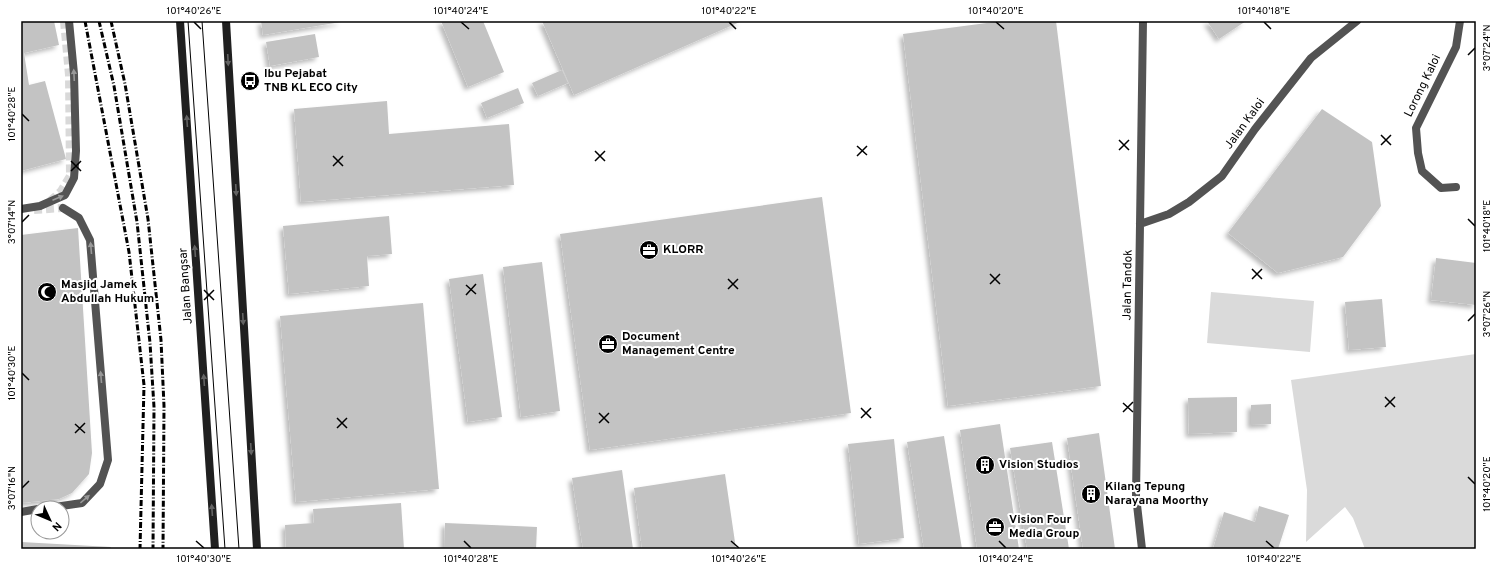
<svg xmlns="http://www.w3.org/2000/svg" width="1497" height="570" font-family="Overpass,sans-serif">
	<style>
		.green { fill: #dadada }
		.building { fill: #c3c3c3; filter: url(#shadow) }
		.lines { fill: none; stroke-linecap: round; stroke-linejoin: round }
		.street-tunnel { stroke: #d9d9d9; stroke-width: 8; stroke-dasharray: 8 4; stroke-linecap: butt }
		.street { stroke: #535353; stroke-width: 8 }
		.secondary { stroke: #202020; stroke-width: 8 }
		.tram { stroke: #000; stroke-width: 1 }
		.rail { stroke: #000; stroke-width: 3; stroke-dasharray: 6 2 1 2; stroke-linecap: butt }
		.oneway { fill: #636363 }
		.oneway2 { fill: #989898 }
		.ticks { fill: none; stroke: #000; stroke-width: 1.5 }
		.labels { text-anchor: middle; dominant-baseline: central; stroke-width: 4; stroke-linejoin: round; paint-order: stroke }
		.poi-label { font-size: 12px; font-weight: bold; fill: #000; stroke: #fff; text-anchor: start }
		.street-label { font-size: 12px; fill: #000; stroke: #fff }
		.neatline { fill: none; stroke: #000; stroke-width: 1.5 }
		.ticks-label { font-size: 10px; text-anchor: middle; fill: #000 }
	</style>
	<defs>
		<filter id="shadow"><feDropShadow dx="-3.5" dy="3.5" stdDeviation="2" flood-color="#0004"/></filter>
	</defs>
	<rect width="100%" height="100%" fill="#fff"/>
	<!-- green -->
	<path class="green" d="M 1211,292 L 1314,301 L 1310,352 L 1207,343 Z
		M 1476,354 L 1476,549 L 1365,549 L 1353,518 L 1345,507 L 1306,542 L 1307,490 L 1291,380 Z"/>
	<!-- building -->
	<path class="building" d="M 21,21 L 54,21 L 59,45 L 24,53 L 29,85 L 45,81 L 66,159 L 21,171 Z
		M 261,21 L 341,21 L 341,22 L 263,35 Z
		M 441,21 L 483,21 L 504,72 L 468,87 Z
		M 542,21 L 742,21 L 574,95 Z
		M 1002,21 L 1056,21 L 1101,386 L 948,406 L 903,34 Z
		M 1207,21 L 1246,21 L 1219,39 Z
		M 315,34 L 319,57 L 270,66 L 266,42 Z
		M 562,70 L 568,83 L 538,96 L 532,83 Z
		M 518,88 L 524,103 L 487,118 L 481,103 Z
		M 387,101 L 389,134 L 509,124 L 514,185 L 301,202 L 294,109 Z
		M 1322,109 L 1372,142 L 1381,206 L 1343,257 L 1278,273 L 1228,233 Z
		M 822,197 L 851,413 L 590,450 L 560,234 Z
		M 389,216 L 392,254 L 367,256 L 369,286 L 289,294 L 283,226 Z
		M 78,228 L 92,453 L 89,474 L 72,493 L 59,499 L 21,503 L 21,235 Z
		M 1436,258 L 1476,263 L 1476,305 L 1431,300 Z
		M 542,262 L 560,411 L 521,417 L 503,267 Z
		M 483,274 L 502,417 L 468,422 L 449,279 Z
		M 1382,299 L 1386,347 L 1349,350 L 1345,302 Z
		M 423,303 L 439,489 L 296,502 L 280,316 Z
		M 1237,397 L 1237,432 L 1189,434 L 1188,398 Z
		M 1271,404 L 1271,424 L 1251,425 L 1251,405 Z
		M 1000,424 L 1019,549 L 977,549 L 960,430 Z
		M 1099,433 L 1115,549 L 1083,549 L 1067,438 Z
		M 944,436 L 962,549 L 924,549 L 907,442 Z
		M 894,439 L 904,538 L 859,544 L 848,444 Z
		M 1052,442 L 1069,549 L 1027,549 L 1010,448 Z
		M 622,470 L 633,549 L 583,549 L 572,478 Z
		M 725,474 L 736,549 L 642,549 L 634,488 Z
		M 401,503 L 404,549 L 286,549 L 285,525 L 314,523 L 313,509 Z
		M 1259,506 L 1289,515 L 1278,549 L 1213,549 L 1224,512 L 1255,522 Z
		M 445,523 L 537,527 L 536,549 L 444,549 Z
		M 21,542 L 111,547 L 110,549 L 21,549 Z"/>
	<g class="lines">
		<!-- street-tunnel -->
		<path class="street-tunnel" d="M 50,201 L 61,191 L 70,176 L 69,75 L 64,21
			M 34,210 L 63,208"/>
		<!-- street -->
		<path class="street" d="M 1456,187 L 1441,188 L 1422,171 L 1418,153 L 1416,128 L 1456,47 L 1460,21
			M 21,209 L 40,206 L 65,195 L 74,178 L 76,151 L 74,74 L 69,21
			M 1140,224 L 1169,214 L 1189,202 L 1222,176 L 1255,129 L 1311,58 L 1357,21
			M 48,508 L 82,503 L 100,484 L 108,460 L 90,240 L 79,218 L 63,208
			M 21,512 L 38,509
			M 1142,549 L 1136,496 L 1143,21"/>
		<!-- secondary -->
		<path class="secondary" d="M 180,21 L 215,549
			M 226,21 L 257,549"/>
		<!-- tram -->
		<path class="tram" d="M 188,21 L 225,549
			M 202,21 L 239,549"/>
		<!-- rail -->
		<path class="rail" d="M 85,21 L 129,252 L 144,385 L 140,549
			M 99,21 L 114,86 L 137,222 L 150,343 L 154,407 L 153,549
			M 111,21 L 125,84 L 148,219 L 161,340 L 164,406 L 163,549"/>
	</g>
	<!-- one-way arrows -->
	<defs><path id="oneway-solid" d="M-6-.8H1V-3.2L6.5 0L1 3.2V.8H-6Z"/></defs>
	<g class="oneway">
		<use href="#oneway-solid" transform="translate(228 60) rotate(87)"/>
		<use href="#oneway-solid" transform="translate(187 121) rotate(-94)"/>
		<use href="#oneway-solid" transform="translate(236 190) rotate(87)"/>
		<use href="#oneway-solid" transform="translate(195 251) rotate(-94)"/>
		<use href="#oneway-solid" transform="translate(243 319) rotate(87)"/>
		<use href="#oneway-solid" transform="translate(204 380) rotate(-94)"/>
		<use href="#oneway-solid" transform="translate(251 449) rotate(87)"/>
		<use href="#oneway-solid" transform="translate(212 510) rotate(-94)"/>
	</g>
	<g class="oneway2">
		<use href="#oneway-solid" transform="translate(74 75) rotate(-93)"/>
		<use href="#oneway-solid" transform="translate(58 198) rotate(-23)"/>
		<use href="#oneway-solid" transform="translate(91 248) rotate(-95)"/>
		<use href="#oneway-solid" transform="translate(101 377) rotate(-95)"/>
		<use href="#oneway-solid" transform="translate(85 499) rotate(-40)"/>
	</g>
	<!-- ticks -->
	<path class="ticks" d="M 194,22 L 201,29M 461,22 L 469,29M 729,22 L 736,29M 996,22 L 1004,29M 1264,22 L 1271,29M 1468,55 L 1475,48M 22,114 L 29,121M 1381,135 L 1391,145M 1119,140 L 1129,150M 1381,145 L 1391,135M 857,146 L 867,155M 1119,150 L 1129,140M 595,151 L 605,161M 333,156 L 343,166M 857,156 L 867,146M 71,161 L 81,171M 595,161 L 605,151M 333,166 L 343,156M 71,171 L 81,161M 1468,219 L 1475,226M 22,222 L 29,215M 1252,269 L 1262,279M 990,274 L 1000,284M 728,279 L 738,289M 1252,279 L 1262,269M 990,284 L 1000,274M 466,285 L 476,294M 728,289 L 738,279M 204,290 L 214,300M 466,295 L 476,284M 204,300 L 214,290M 1468,321 L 1475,314M 22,373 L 29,380M 1385,397 L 1395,407M 1123,403 L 1133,412M 1385,407 L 1395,397M 861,408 L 871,418M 1123,412 L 1133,402M 599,413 L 609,423M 337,418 L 347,428M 861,418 L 871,408M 599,423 L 609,413M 75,424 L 85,433M 337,428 L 347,418M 75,433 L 85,423M 1468,477 L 1475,484M 22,488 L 29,481M 196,541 L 204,548M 464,541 L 471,548M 731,541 L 739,548M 999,541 L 1006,548M 1266,541 L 1274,548"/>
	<!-- icons -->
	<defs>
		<symbol id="bus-disc" viewBox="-11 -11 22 22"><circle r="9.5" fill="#000" stroke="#fff"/><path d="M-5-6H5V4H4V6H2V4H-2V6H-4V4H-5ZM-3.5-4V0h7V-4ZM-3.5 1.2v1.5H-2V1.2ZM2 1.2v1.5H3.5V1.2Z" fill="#fff"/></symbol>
		<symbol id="office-disc" viewBox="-11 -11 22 22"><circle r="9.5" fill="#000" stroke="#fff"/><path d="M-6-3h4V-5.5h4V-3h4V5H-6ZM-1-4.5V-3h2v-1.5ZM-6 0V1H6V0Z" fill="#fff"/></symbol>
		<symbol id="mosque-disc" viewBox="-11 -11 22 22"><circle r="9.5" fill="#000" stroke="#fff"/><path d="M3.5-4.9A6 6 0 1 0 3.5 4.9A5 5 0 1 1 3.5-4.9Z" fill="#fff"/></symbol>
		<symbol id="building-disc" viewBox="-11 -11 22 22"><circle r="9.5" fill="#000" stroke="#fff"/><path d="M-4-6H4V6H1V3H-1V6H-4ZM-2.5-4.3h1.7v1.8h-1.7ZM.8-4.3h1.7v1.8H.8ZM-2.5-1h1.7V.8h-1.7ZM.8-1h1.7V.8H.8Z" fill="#fff"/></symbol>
	</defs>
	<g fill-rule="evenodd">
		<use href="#bus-disc" x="239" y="70" width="22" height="22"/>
		<use href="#office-disc" x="638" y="239" width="22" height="22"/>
		<use href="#mosque-disc" x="36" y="281" width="22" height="22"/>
		<use href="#office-disc" x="597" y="333" width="22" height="22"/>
		<use href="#building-disc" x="974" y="454" width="22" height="22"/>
		<use href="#building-disc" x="1080" y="483" width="22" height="22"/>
		<use href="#office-disc" x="984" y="516" width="22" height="22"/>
	</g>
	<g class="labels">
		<!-- poi labels -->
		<g class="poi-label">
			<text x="264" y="74">Ibu Pejabat<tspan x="264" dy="14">TNB KL ECO City</tspan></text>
			<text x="663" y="250">KLORR</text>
			<text x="61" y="285">Masjid Jamek<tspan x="61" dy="14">Abdullah Hukum</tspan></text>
			<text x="622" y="337">Document<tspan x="622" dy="14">Management Centre</tspan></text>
			<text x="999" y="465">Vision Studios</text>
			<text x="1105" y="487">Kilang Tepung<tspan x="1105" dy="14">Narayana Moorthy</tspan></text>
			<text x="1009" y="520">Vision Four<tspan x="1009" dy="14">Media Group</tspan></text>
		</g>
		<!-- street labels -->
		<g class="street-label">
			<text transform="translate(1423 86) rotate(-64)">Lorong Kaloi</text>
			<text transform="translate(1245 124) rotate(-54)">Jalan Kaloi</text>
			<text transform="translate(1128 285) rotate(-89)">Jalan Tandok</text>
			<text transform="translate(186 286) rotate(-94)">Jalan Bangsar</text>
		</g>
	</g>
	<!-- border -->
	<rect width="1497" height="570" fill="none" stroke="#ffffff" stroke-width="44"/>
	<!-- north arrow -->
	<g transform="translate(50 520) rotate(134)"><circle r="19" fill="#ffffff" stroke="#999999"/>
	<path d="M0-3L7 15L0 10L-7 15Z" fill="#000000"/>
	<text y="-6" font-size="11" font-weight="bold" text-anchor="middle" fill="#000000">N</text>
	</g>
	<rect x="22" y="22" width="1453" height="526" class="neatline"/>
	<g class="ticks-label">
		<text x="194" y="14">101°40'26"E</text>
		<text x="461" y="14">101°40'24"E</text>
		<text x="729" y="14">101°40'22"E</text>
		<text x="996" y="14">101°40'20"E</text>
		<text x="1264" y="14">101°40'18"E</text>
		<text transform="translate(1486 48) rotate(-90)" y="4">3°07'24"N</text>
		<text transform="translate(11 114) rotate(-90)" y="4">101°40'28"E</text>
		<text transform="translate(11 222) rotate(-90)" y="4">3°07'14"N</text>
		<text transform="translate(1486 226) rotate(-90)" y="4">101°40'18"E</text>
		<text transform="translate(1486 314) rotate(-90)" y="4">3°07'26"N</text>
		<text transform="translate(11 373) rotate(-90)" y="4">101°40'30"E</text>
		<text transform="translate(1486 484) rotate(-90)" y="4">101°40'20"E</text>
		<text transform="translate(11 488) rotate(-90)" y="4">3°07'16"N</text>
		<text x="204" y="562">101°40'30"E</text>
		<text x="471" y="562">101°40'28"E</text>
		<text x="739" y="562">101°40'26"E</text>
		<text x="1006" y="562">101°40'24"E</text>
		<text x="1274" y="562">101°40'22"E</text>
	</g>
</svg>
